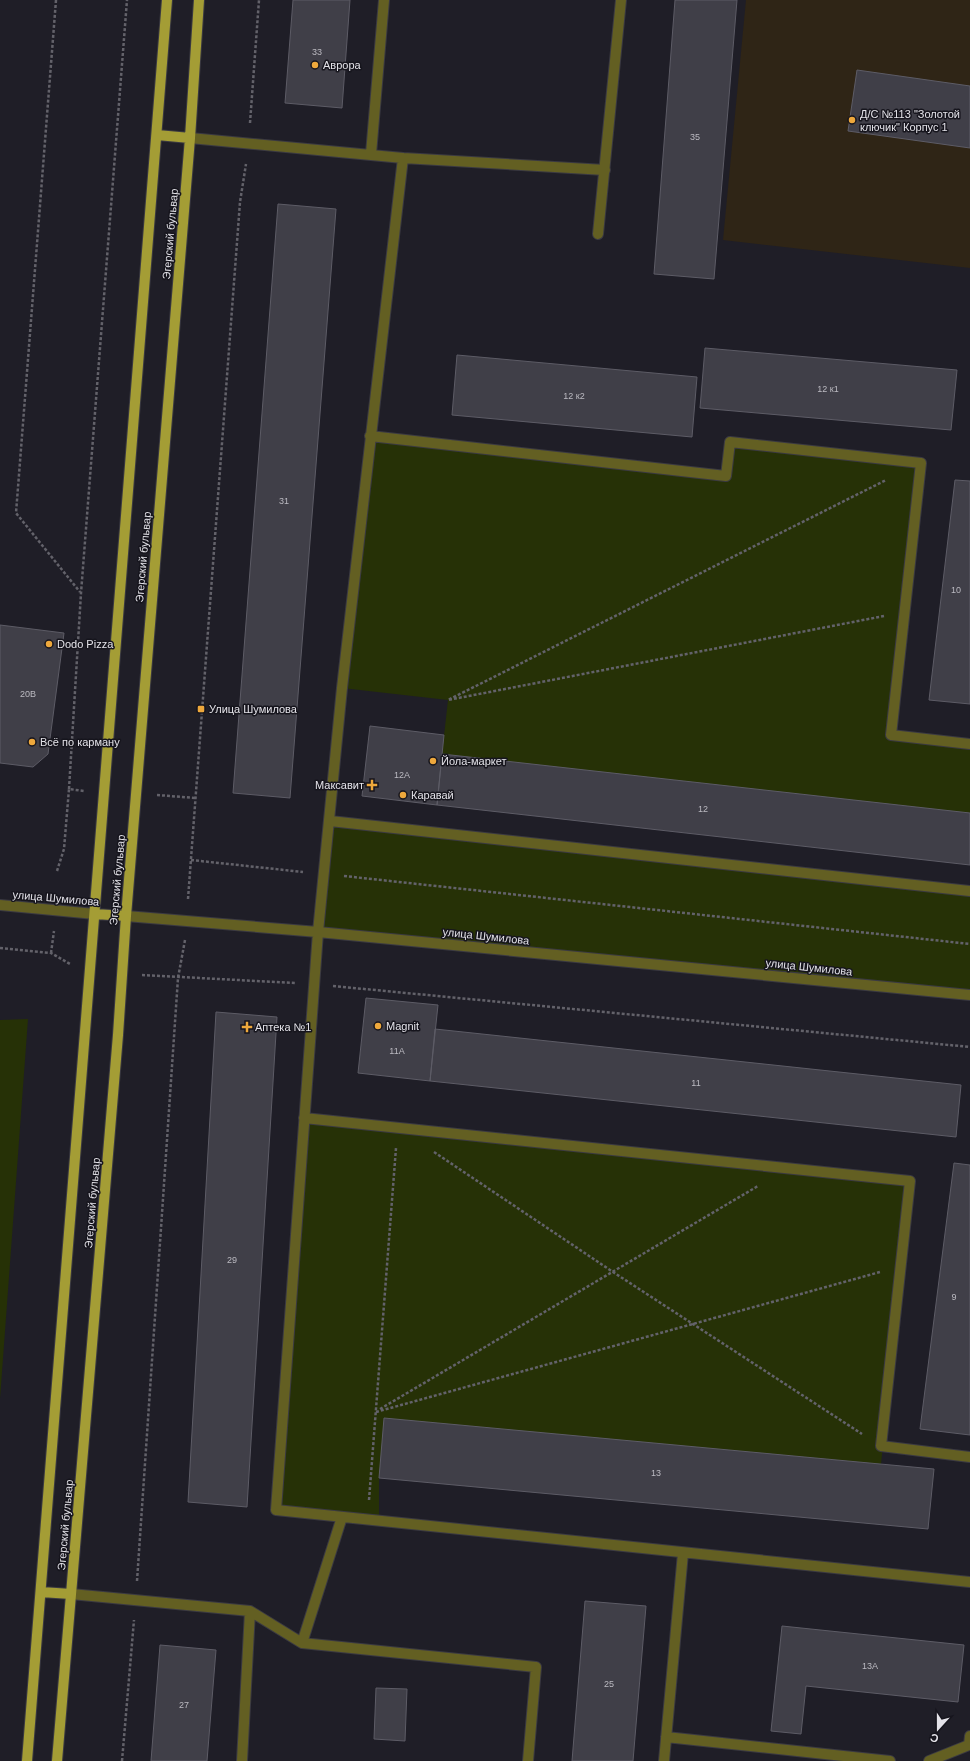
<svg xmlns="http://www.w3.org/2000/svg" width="970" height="1761" font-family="Arial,sans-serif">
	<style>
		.education { fill: #2f2516 }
		.green { fill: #263106 }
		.building { fill: #403f48; stroke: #5d5c66 }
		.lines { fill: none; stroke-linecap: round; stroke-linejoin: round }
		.minor-casing { stroke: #3b3a42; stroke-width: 12 }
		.major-casing { stroke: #3b3a42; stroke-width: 12 }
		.path { stroke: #63626a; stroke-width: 2.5; stroke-dasharray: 3 2; stroke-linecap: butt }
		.minor { stroke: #635f22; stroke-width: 10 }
		.major { stroke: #a49d35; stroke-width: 10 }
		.poi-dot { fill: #eea83c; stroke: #16151d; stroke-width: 1.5 }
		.labels { text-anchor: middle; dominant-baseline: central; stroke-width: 3; stroke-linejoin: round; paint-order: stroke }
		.number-label { font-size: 9px; fill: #bbbac1 }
		.poi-label { font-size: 11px; fill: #e4e3e9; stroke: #16151d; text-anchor: start }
		.street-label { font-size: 11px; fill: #e4e3e9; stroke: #16151d }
	</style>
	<rect width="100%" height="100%" fill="#1f1e27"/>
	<!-- education -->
	<path class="education" d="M 746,0 L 970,0 L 970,268 L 723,240 Z"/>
	<!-- green -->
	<path class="green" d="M 370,436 L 726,476 L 730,442 L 921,463 L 891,735 L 970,744 L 970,813 L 442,754 L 448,700 L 342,688 Z
		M 330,821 L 970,891 L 970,995 L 318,932 Z
		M 28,1019 L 0,1399 L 0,1020 Z
		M 304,1118 L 910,1181 L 881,1464 L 384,1418 L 379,1478 L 379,1522 L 276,1510 Z"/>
	<!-- building -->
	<path class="building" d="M 293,0 L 350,0 L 342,108 L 285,103 Z
		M 675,0 L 737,0 L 714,279 L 654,274 Z
		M 857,70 L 970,86 L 970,148 L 848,131 Z
		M 278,204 L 336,209 L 290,798 L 233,793 Z
		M 705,348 L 957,370 L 951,430 L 700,408 Z
		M 457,355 L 697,377 L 692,437 L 452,415 Z
		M 955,480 L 970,481 L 970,704 L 929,700 Z
		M 0,625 L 64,633 L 48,754 L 33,767 L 0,763 Z
		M 370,726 L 444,735 L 437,805 L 362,796 Z
		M 442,754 L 970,813 L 970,865 L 437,805 Z
		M 366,998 L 438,1005 L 430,1081 L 358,1073 Z
		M 216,1012 L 277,1017 L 247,1507 L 188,1502 Z
		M 435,1029 L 961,1085 L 956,1137 L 430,1081 Z
		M 954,1163 L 970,1165 L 970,1435 L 920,1429 Z
		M 384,1418 L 934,1469 L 928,1529 L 379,1478 Z
		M 585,1601 L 646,1606 L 633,1761 L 572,1761 Z
		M 782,1626 L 964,1645 L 958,1702 L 806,1686 L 801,1734 L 771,1731 Z
		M 160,1645 L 216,1650 L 207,1761 L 151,1761 Z
		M 376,1688 L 407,1689 L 405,1741 L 374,1739 Z"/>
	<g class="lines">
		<defs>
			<path id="minor" d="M 190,138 L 403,158 L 605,170
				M 371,154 L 384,0
				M 403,158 L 342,688 L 318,932 L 276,1510 L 970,1582
				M 598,234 L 621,0
				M 370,436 L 726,476 L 730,442 L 921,463 L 891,735 L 970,744
				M 330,821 L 970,891
				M 0,905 L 95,914
				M 126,916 L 318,932 L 970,995
				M 304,1118 L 910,1181 L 881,1446 L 970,1457
				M 71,1594 L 250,1611 L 302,1643 L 536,1667 L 528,1761
				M 302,1643 L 342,1517
				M 666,1737 L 890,1761
				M 242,1761 L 250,1611
				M 664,1761 L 683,1553
				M 929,1761 L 969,1745 L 970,1736"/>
			<path id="major" d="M 157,135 L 190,138
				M 95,914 L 126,916
				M 41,1592 L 71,1594
				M 27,1761 L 167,0
				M 57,1761 L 118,1035 L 126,916 L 190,138 L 199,0"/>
		</defs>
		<!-- minor casing -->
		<use href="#minor" class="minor-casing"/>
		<!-- major casing -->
		<use href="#major" class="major-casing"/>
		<!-- path -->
		<path class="path" d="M 56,0 L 16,513 L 80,592
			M 250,123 L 259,0
			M 884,616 L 448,700 L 886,480
			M 69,789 L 81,593 L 127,0
			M 157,795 L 196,798
			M 191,860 L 303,872
			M 57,871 L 64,849 L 69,789 L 84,791
			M 344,876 L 970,944
			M 188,899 L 240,202 L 246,164
			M 0,948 L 51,953 L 70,964
			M 51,953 L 54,931
			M 142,975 L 295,983
			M 333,986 L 970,1047
			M 434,1152 L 613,1272 L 862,1434
			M 380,1409 L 758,1186
			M 376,1412 L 880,1272
			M 369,1500 L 396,1148
			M 137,1581 L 178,978 L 185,940
			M 122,1761 L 134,1620"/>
		<!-- minor -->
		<use href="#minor" class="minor"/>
		<!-- major -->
		<use href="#major" class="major"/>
	</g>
	<!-- markers -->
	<g class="poi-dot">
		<circle cx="315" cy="65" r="4"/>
		<circle cx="852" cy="120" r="4"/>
		<circle cx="49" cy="644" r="4"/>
		<rect x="197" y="705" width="8" height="8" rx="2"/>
		<circle cx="32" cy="742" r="4"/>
		<circle cx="433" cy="761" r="4"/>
		<path d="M370 779h4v4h4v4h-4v4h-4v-4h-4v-4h4z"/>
		<circle cx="403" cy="795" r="4"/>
		<circle cx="378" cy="1026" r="4"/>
		<path d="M245 1021h4v4h4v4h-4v4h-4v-4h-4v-4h4z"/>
	</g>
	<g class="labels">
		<!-- number labels -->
		<g class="number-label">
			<text x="317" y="52">33</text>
			<text x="695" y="137">35</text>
			<text x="828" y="389">12 к1</text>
			<text x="574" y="396">12 к2</text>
			<text x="284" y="501">31</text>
			<text x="956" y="590">10</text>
			<text x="28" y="694">20В</text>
			<text x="402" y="775">12А</text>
			<text x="703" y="809">12</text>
			<text x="397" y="1051">11А</text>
			<text x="696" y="1083">11</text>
			<text x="232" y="1260">29</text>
			<text x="954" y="1297">9</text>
			<text x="656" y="1473">13</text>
			<text x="870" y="1666">13А</text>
			<text x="609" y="1684">25</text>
			<text x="184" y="1705">27</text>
		</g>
		<!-- poi labels -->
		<g class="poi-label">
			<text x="323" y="65">Аврора</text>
			<text x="860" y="114">Д/С №113 "Золотой<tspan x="860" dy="13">ключик" Корпус 1</tspan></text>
			<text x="57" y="644">Dodo Pizza</text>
			<text x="209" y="709">Улица Шумилова</text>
			<text x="40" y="742">Всё по карману</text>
			<text x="441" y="761">Йола-маркет</text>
			<text x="364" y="785" text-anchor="end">Максавит</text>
			<text x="411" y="795">Каравай</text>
			<text x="386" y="1026">Magnit</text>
			<text x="255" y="1027">Аптека №1</text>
		</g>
		<!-- street labels -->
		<g class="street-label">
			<text transform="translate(170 234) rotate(-85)">Эгерский бульвар</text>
			<text transform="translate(143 557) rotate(-85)">Эгерский бульвар</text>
			<text transform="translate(117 880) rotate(-85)">Эгерский бульвар</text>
			<text transform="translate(56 898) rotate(5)">улица Шумилова</text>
			<text transform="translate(486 936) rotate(6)">улица Шумилова</text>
			<text transform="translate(809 967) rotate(6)">улица Шумилова</text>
			<text transform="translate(92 1203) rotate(-85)">Эгерский бульвар</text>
			<text transform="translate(65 1525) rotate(-85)">Эгерский бульвар</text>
		</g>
	</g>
	<!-- north arrow -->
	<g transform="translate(938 1729) rotate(201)" stroke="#16151d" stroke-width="3" paint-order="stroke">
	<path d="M0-3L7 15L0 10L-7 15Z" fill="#e4e3e9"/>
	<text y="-6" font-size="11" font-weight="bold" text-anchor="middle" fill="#e4e3e9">С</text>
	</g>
</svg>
